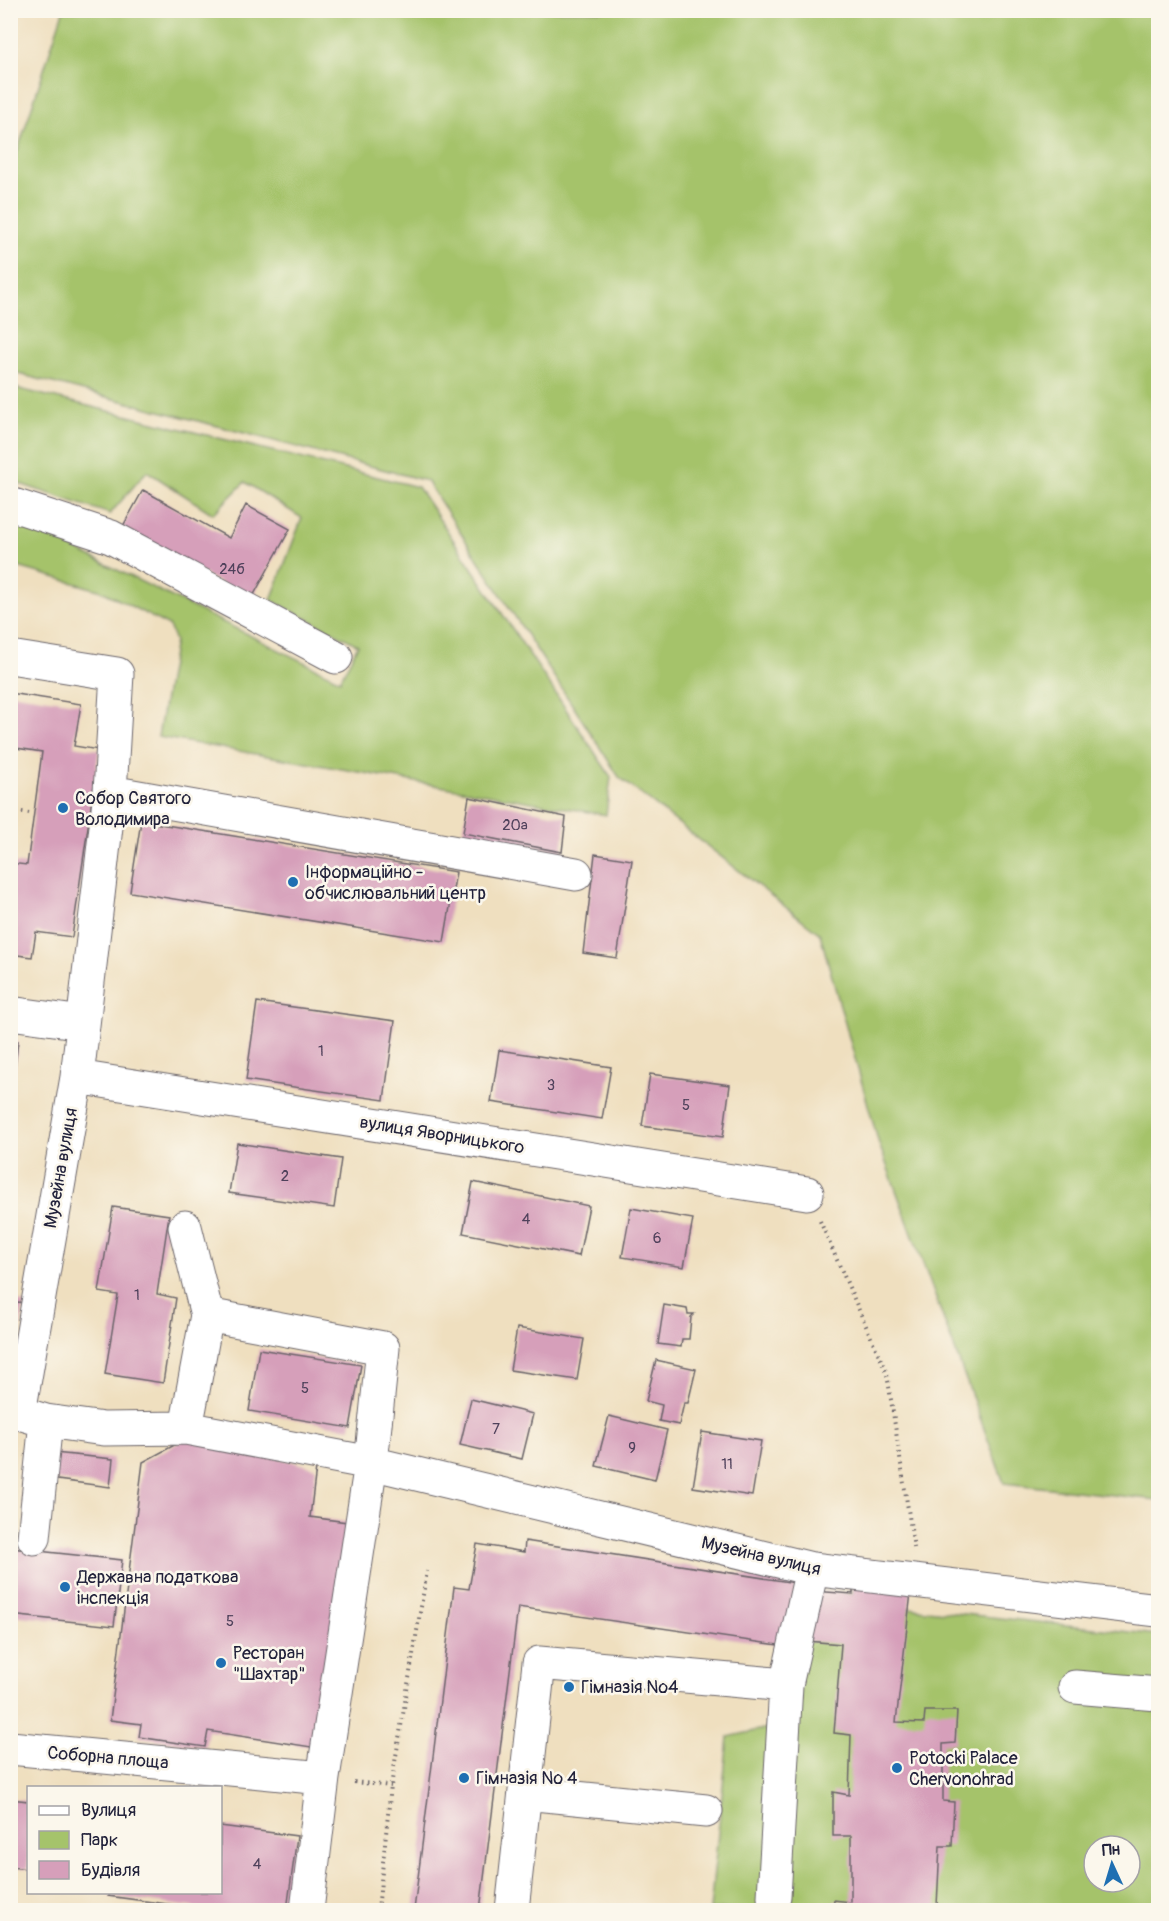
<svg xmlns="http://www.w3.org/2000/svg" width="1169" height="1921" font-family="Pangolin,sans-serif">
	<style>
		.green { fill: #a5c36b; stroke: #647253; stroke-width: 1.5; fill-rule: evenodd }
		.building { fill: #d69fba }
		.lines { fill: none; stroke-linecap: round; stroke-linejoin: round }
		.minor-casing { stroke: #6a6469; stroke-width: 35 }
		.path { stroke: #6a6469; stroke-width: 4; stroke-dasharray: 1.5 4.5; stroke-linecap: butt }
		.minor { stroke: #fff; stroke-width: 33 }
		.poi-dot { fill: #1f6fb2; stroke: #fbf7ec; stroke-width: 2 }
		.labels { text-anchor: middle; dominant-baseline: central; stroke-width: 5; stroke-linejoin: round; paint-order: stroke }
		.number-label { font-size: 15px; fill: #4f415b }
		.poi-label { font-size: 18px; fill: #22223b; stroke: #fbf7ec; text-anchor: start }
		.street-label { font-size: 18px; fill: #22223b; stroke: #fbf7ec }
	</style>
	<rect width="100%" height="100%" fill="#fbf7ec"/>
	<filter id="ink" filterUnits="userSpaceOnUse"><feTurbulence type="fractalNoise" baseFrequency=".0167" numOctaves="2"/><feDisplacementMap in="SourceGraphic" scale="12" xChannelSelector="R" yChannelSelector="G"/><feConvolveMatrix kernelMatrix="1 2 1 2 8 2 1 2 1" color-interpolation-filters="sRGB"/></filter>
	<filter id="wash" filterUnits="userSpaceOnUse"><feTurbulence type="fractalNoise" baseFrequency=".008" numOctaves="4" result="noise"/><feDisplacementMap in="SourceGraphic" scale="24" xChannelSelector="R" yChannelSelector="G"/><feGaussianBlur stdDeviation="1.35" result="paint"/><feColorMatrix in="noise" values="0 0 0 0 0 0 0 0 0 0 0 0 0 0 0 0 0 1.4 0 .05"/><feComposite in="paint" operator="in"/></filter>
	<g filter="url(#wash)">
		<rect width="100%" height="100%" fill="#efdfbf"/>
		<!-- green -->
		<path class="green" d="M 63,11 L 1158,11 L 1158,1500 L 1004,1483 L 879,1144 L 820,934 L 619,777 L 427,481 L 11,372 L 11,171 Z
			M 11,387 L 418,487 L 611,777 L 606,815 L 158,737 L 175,641 L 169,626 L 102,591 L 11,565 L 10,517 L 340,680 L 358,645 L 271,600 L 302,518 L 245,482 L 213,514 L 147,471 L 110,514 L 11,481 Z
			M 853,1582 L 908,1608 L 1158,1635 L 1158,1910 L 710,1910 L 728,1737 L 768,1728 L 813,1591 L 852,1594 ZM 1094,1846 L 1130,1846 L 1130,1882 L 1094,1882 Z"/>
		<g id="blocks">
			<!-- building -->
			<path class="building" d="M 143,490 L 229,538 L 246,505 L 290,529 L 251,600 L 122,528 Z
				M 10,693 L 81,704 L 74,746 L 99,750 L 72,937 L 36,932 L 32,957 L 10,954 L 10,863 L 27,865 L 42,752 L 10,747 Z
				M 469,797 L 566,817 L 562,852 L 463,833 Z
				M 141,821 L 456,872 L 444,942 L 130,892 Z
				M 595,854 L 632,860 L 617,958 L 583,953 Z
				M 257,1002 L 395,1021 L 384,1100 L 246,1080 Z
				M 10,1040 L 18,1041 L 12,1092 L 10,1092 Z
				M 499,1050 L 611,1067 L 602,1119 L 491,1102 Z
				M 650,1074 L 730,1085 L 723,1137 L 642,1126 Z
				M 237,1143 L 341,1159 L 334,1208 L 229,1193 Z
				M 473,1182 L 589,1206 L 579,1256 L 463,1233 Z
				M 113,1207 L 169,1215 L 157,1294 L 176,1298 L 163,1383 L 105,1374 L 118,1295 L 99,1292 Z
				M 631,1208 L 693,1219 L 684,1267 L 622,1257 Z
				M 10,1301 L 24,1303 L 15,1361 L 10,1361 Z
				M 664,1305 L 687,1309 L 688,1314 L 694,1314 L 691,1317 L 689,1339 L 682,1339 L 681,1347 L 658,1344 Z
				M 517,1328 L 584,1339 L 577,1380 L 510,1370 Z
				M 259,1349 L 361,1365 L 350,1428 L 249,1411 Z
				M 656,1360 L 696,1369 L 688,1403 L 684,1403 L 679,1425 L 659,1421 L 662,1405 L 646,1401 Z
				M 471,1399 L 533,1414 L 522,1459 L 460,1445 Z
				M 609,1416 L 667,1430 L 655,1480 L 596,1466 Z
				M 702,1432 L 761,1441 L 752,1496 L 693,1487 Z
				M 193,1435 L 316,1468 L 310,1517 L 347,1522 L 324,1749 L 208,1731 L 205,1747 L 139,1737 L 141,1724 L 110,1720 L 143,1462 Z
				M 54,1453 L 113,1459 L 110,1487 L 50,1479 Z
				M 525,1541 L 796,1583 L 785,1646 L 518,1607 L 480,1910 L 414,1910 L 454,1587 L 469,1589 L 477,1544 L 524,1552 Z
				M 10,1548 L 122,1560 L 114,1626 L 10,1615 Z
				M 853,1582 L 912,1584 L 896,1722 L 924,1723 L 925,1711 L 957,1711 L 955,1743 L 943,1744 L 943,1801 L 954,1802 L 952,1846 L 940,1846 L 937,1906 L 943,1906 L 943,1910 L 833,1910 L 834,1900 L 851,1902 L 851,1836 L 833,1836 L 833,1792 L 849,1795 L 851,1735 L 834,1733 L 841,1644 L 807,1641 L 813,1591 L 853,1594 Z
				M 10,1799 L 28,1801 L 28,1869 L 10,1867 Z
				M 220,1826 L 297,1836 L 287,1910 L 212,1910 L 108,1896 L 109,1892 L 220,1892 Z"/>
		</g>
	</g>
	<g filter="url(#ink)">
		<use href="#blocks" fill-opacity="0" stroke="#6a6469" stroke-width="1.5"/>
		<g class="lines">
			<defs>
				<path id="minor" d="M 10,504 L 111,537 L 336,657
					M 10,657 L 117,674 L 110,792 L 77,1077 L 19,1413 L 46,1421 L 104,1429 L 186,1428 L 371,1463 L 323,1778
					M 110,792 L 576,874
					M 10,1013 L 83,1023
					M 77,1077 L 807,1193
					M 185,1227 L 207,1315
					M 186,1428 L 207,1315 L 383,1348 L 371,1463 L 812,1569 L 1158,1610
					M 34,1538 L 46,1421
					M 1075,1687 L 1158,1694
					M 10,1748 L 323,1778 L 307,1910
					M 525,1793 L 706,1811
					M 774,1897 L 786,1685 L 812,1569
					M 512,1910 L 539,1663 L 786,1685"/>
			</defs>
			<!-- minor casing -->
			<use href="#minor" class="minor-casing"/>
			<!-- path -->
			<path class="path" d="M 10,810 L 29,813
				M 820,1221 L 887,1374 L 914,1548
				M 354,1782 L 391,1786
				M 378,1910 L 391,1786 L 427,1571"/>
			<!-- minor -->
			<use href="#minor" class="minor"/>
		</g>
	</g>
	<!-- markers -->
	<g class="poi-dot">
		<circle cx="63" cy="808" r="6"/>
		<circle cx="293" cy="882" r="6"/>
		<circle cx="65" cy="1587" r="6"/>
		<circle cx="221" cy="1663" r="6"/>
		<circle cx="569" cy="1687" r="6"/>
		<circle cx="897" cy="1768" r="6"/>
		<circle cx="464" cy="1778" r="6"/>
	</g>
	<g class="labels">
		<!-- number labels -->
		<g class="number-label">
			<text x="232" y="569">24б</text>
			<text x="515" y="825">20а</text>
			<text x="321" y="1051">1</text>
			<text x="551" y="1085">3</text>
			<text x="686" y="1105">5</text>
			<text x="285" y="1176">2</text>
			<text x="526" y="1219">4</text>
			<text x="657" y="1238">6</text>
			<text x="137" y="1295">1</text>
			<text x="305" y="1388">5</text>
			<text x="496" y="1429">7</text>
			<text x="632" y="1448">9</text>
			<text x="727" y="1464">11</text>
			<text x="230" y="1621">5</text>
			<text x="257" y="1864">4</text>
		</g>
		<!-- poi labels -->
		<g class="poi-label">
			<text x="75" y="798">Собор Святого<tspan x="75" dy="21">Володимира</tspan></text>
			<text x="305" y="872">Інформаційно -<tspan x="305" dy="21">обчислювальний центр</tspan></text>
			<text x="77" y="1577">Державна податкова<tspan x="77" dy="21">інспекція</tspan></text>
			<text x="233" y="1653">Ресторан<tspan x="233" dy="21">"Шахтар"</tspan></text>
			<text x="581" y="1687">Гімназія №4</text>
			<text x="909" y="1758">Potocki Palace<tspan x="909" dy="21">Chervonohrad</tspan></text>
			<text x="476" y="1778">Гімназія № 4</text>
		</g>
		<!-- street labels -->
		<g class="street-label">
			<text transform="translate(442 1135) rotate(9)">вулиця Яворницького</text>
			<text transform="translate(61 1168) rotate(-80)">Музейна вулиця</text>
			<text transform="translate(761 1556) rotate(13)">Музейна вулиця</text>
			<text transform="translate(108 1758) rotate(5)">Соборна площа</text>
		</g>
	</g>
	<!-- margin -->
	<rect width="1169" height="1921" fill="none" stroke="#fbf7ec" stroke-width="36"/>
	<!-- legend -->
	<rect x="27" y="1786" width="195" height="108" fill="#fbf7ec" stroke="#a4a2a5" stroke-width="1.5"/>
	<rect x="39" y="1806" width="30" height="9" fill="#ffffff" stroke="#a4a2a5" stroke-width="1.5"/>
	<text x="81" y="1816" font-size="18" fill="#22223b">Вулиця</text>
	<rect x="39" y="1831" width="30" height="18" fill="#a5c36b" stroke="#a4a2a5" stroke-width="1.5"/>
	<text x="81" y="1846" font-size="18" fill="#22223b">Парк</text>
	<rect x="39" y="1861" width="30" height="18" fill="#d69fba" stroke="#a4a2a5" stroke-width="1.5"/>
	<text x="81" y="1876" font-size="18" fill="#22223b">Будівля</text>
	<!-- north arrow -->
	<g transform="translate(1112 1864) rotate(356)"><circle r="28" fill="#fbf7ec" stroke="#a4a2a5" stroke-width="1.5"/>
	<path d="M0-4.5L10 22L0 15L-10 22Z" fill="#1f6fb2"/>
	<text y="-9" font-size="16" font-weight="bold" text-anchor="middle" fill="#22223b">Пн</text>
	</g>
</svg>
